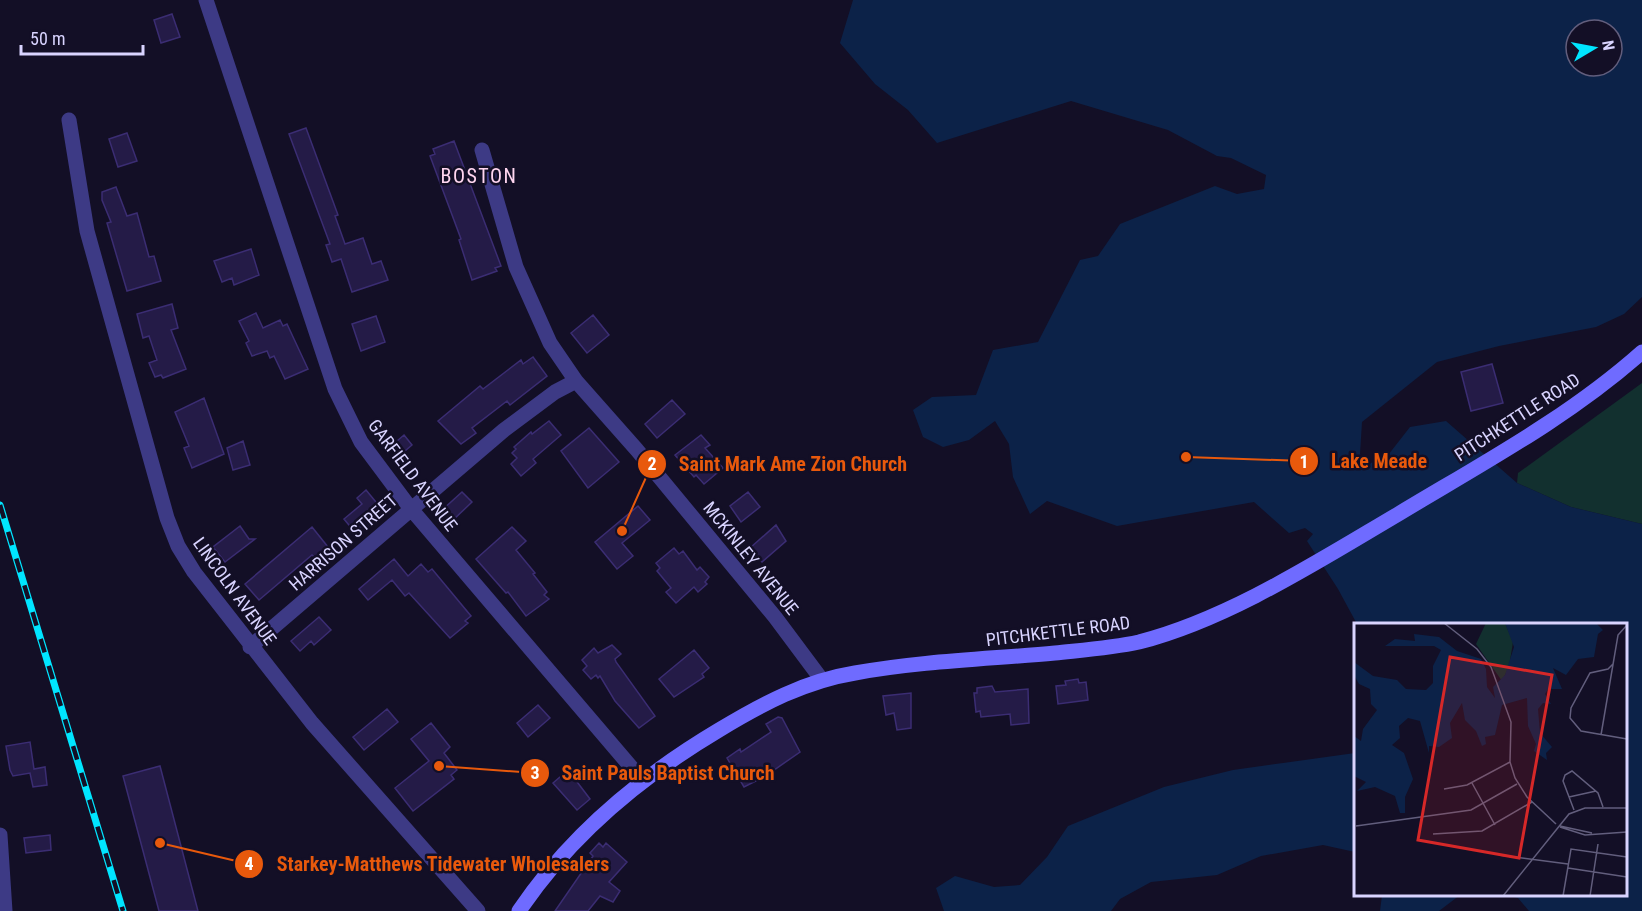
<svg xmlns="http://www.w3.org/2000/svg" width="1642" height="911" font-family="'Roboto Condensed',sans-serif">
	<style>
		.green { fill: #12302f }
		.water { fill: #0c2248; fill-rule: evenodd }
		.building { fill: #241b47; stroke: #3b2d73; stroke-width: 1.5 }
		.lines { fill: none; stroke-linecap: round; stroke-linejoin: round }
		.street { stroke: #3d3a85; stroke-width: 15 }
		.secondary { stroke: #6f6bff; stroke-width: 15 }
		.rail-casing { stroke: #00e5ff; stroke-width: 7 }
		.rail { stroke: #130f26; stroke-width: 4.5; stroke-dasharray: 14; stroke-linecap: butt }
		.labels { text-anchor: middle; dominant-baseline: central; stroke-width: 5; stroke-linejoin: round; paint-order: stroke }
		.street-label { font-size: 18px; fill: #d9d4ff; stroke: #130f26 }
		.neighbourhood-label { font-size: 20px; letter-spacing: 1.5px; fill: #ffd6f0; stroke: #130f26 }
		.inset-road { fill: none; stroke: #625e7d; stroke-width: 1.5 }
		.view { fill: #d62828; fill-opacity: 0.15; stroke: #d62828; stroke-width: 3 }
		.inset-edge { fill: none; stroke: #d9d4ff; stroke-width: 3 }
		.leader { fill: none; stroke: #e8590c; stroke-width: 2 }
		.callout-dot { fill: #e8590c; stroke: #130f26; stroke-width: 2 }
		.mark-label { font-size: 18px; text-anchor: middle; font-weight: bold; fill: #fff }
		.callout-label { font-size: 20px; text-anchor: middle; font-weight: bold; fill: #e8590c; stroke: #130f26; stroke-width: 5; stroke-linejoin: round; paint-order: stroke }
	</style>
	<rect width="100%" height="100%" fill="#130f26"/>
	<!-- green -->
	<path class="green" d="M 1642,383 L 1642,524 L 1571,507 L 1517,483 L 1518,473 Z"/>
	<!-- water -->
	<path class="water" d="M 853,0 L 1642,0 L 1642,297 L 1624,314 L 1596,327 L 1499,346 L 1437,362 L 1362,422 L 1360,454 L 1367,464 L 1385,459 L 1410,427 L 1446,421 L 1517,483 L 1571,507 L 1642,524 L 1642,911 L 1529,911 L 1518,898 L 1506,895 L 1626,894 L 1626,624 L 1357,624 L 1338,589 L 1307,541 L 1313,534 L 1305,528 L 1289,533 L 1254,502 L 1117,526 L 1047,501 L 1030,514 L 1013,477 L 1009,444 L 995,421 L 969,440 L 943,447 L 923,437 L 913,410 L 932,397 L 976,395 L 993,350 L 1038,342 L 1080,260 L 1098,256 L 1120,224 L 1215,186 L 1237,194 L 1264,189 L 1266,175 L 1231,158 L 1217,156 L 1168,130 L 1071,101 L 937,143 L 908,110 L 875,84 L 840,43 ZM 1576,30 L 1612,30 L 1612,66 L 1576,66 Z
		M 1355,753 L 1355,852 L 1323,845 L 1261,856 L 1217,875 L 1151,882 L 1120,899 L 1111,911 L 944,911 L 936,888 L 955,876 L 994,887 L 1020,885 L 1047,857 L 1068,826 L 1164,787 L 1233,770 Z
		M 1382,895 L 1382,894 L 1460,895 L 1439,911 L 1380,911 Z"/>
	<!-- building -->
	<path class="building" d="M 172,14 L 180,37 L 161,43 L 154,20 Z
		M 306,128 L 338,215 L 335,216 L 345,244 L 363,238 L 372,264 L 381,261 L 388,280 L 352,292 L 341,259 L 332,262 L 326,245 L 330,244 L 289,134 Z
		M 127,133 L 137,161 L 118,167 L 109,139 Z
		M 454,141 L 501,266 L 495,268 L 497,271 L 472,280 L 459,240 L 461,239 L 430,156 L 435,154 L 433,149 Z
		M 116,187 L 127,216 L 137,213 L 149,257 L 154,256 L 161,281 L 127,291 L 107,223 L 111,222 L 102,200 L 102,192 Z
		M 251,249 L 259,275 L 234,285 L 232,278 L 222,282 L 214,261 Z
		M 172,304 L 178,328 L 171,330 L 186,369 L 163,378 L 161,375 L 155,377 L 149,363 L 157,360 L 149,336 L 143,338 L 137,314 Z
		M 256,313 L 263,328 L 280,320 L 283,326 L 287,324 L 308,369 L 285,379 L 274,356 L 270,358 L 267,351 L 252,356 L 246,343 L 249,341 L 239,321 Z
		M 593,315 L 609,335 L 587,353 L 571,333 Z
		M 376,316 L 385,342 L 361,351 L 352,324 Z
		M 533,357 L 547,376 L 510,405 L 507,401 L 472,428 L 476,433 L 461,444 L 438,421 L 480,386 L 483,389 L 521,360 L 523,364 Z
		M 1492,364 L 1503,403 L 1471,411 L 1461,372 Z
		M 204,398 L 224,454 L 192,468 L 184,448 L 189,446 L 175,412 Z
		M 672,400 L 685,414 L 657,438 L 645,424 Z
		M 549,421 L 561,435 L 533,459 L 536,463 L 521,476 L 511,464 L 517,458 L 512,453 L 516,449 L 514,447 L 531,432 L 532,434 Z
		M 589,428 L 619,462 L 588,488 L 561,451 Z
		M 404,435 L 412,445 L 398,457 L 390,447 Z
		M 701,435 L 710,445 L 705,448 L 723,468 L 704,484 L 696,475 L 694,477 L 675,455 Z
		M 243,441 L 250,465 L 233,470 L 227,448 Z
		M 366,490 L 385,513 L 364,530 L 358,526 L 353,530 L 344,519 L 362,504 L 357,498 Z
		M 462,492 L 472,502 L 451,522 L 441,511 Z
		M 748,492 L 760,507 L 741,522 L 730,506 Z
		M 638,506 L 650,520 L 622,543 L 633,556 L 617,569 L 595,542 Z
		M 776,525 L 786,541 L 762,562 L 750,548 Z
		M 240,526 L 249,539 L 255,539 L 225,562 L 213,547 Z
		M 312,527 L 332,552 L 320,562 L 312,555 L 259,600 L 245,584 Z
		M 512,527 L 526,541 L 516,550 L 535,573 L 533,574 L 547,592 L 544,595 L 549,599 L 526,616 L 508,592 L 506,593 L 476,559 Z
		M 674,548 L 679,554 L 683,551 L 697,570 L 700,567 L 709,577 L 705,582 L 707,584 L 698,592 L 694,587 L 676,603 L 666,592 L 671,588 L 657,571 L 660,568 L 656,563 Z
		M 394,559 L 408,576 L 421,564 L 428,572 L 432,569 L 471,616 L 465,621 L 468,623 L 450,638 L 409,593 L 405,596 L 392,580 L 368,600 L 359,589 Z
		M 319,617 L 331,630 L 314,645 L 311,641 L 300,651 L 291,641 Z
		M 612,645 L 621,654 L 615,659 L 616,662 L 655,716 L 639,728 L 615,701 L 600,676 L 598,678 L 596,675 L 591,679 L 583,670 L 587,666 L 582,660 L 594,648 L 598,653 Z
		M 694,650 L 709,668 L 702,674 L 704,677 L 674,697 L 659,679 Z
		M 1078,679 L 1079,683 L 1086,682 L 1088,700 L 1058,704 L 1056,686 L 1066,685 L 1065,681 Z
		M 992,686 L 995,692 L 1028,689 L 1029,723 L 1011,725 L 1010,714 L 981,717 L 980,711 L 976,712 L 974,693 L 977,693 L 977,688 Z
		M 911,693 L 911,728 L 897,730 L 894,713 L 886,715 L 883,696 Z
		M 538,705 L 550,718 L 528,737 L 517,723 Z
		M 387,709 L 398,722 L 364,750 L 353,737 Z
		M 778,717 L 782,718 L 800,752 L 764,777 L 744,787 L 727,758 L 740,749 L 741,752 L 771,732 L 766,724 Z
		M 431,723 L 450,747 L 444,753 L 457,770 L 451,775 L 454,779 L 413,811 L 395,788 L 429,761 L 411,739 Z
		M 30,742 L 34,769 L 45,767 L 47,785 L 33,787 L 30,773 L 13,776 L 10,770 L 6,746 Z
		M 160,766 L 198,911 L 159,911 L 123,776 Z
		M 568,770 L 590,799 L 577,810 L 553,783 Z
		M 50,835 L 51,850 L 26,853 L 24,838 Z
		M 599,843 L 603,847 L 606,843 L 627,862 L 609,882 L 620,891 L 613,902 L 600,896 L 588,911 L 555,911 L 593,856 L 590,853 Z"/>
	<g class="lines">
		<!-- street -->
		<path class="street" d="M 206,0 L 335,389 L 361,442 L 411,509 L 643,781
			M 69,120 L 87,231 L 167,518 L 178,546 L 194,572 L 312,723 L 478,911
			M 482,150 L 516,267 L 550,343 L 576,381 L 637,450 L 775,617 L 822,680
			M 250,647 L 504,430 L 555,392 L 576,381
			M 0,835 L 5,911"/>
		<!-- secondary -->
		<path class="secondary" d="M 519,911 C 571,834 640,777 719,730 C 762,704 805,681 855,673 C 921,661 989,659 1055,653 C 1083,650 1112,648 1139,642 C 1229,619 1320,560 1400,513 C 1483,463 1569,417 1642,352"/>
		<defs>
			<path id="rail" d="M 0,505 L 123,911"/>
		</defs>
		<!-- rail casing -->
		<use href="#rail" class="rail-casing"/>
		<!-- rail -->
		<use href="#rail" class="rail"/>
	</g>
	<g class="labels">
		<!-- street labels -->
		<g class="street-label">
			<text transform="translate(1517 417) rotate(-33)">PITCHKETTLE ROAD</text>
			<text transform="translate(413 475) rotate(53)">GARFIELD AVENUE</text>
			<text transform="translate(343 542) rotate(-41)">HARRISON STREET</text>
			<text transform="translate(751 558) rotate(51)">MCKINLEY AVENUE</text>
			<text transform="translate(235 591) rotate(54)">LINCOLN AVENUE</text>
			<text transform="translate(1058 631) rotate(-7)">PITCHKETTLE ROAD</text>
		</g>
		<!-- neighbourhood labels -->
		<g class="neighbourhood-label">
			<text x="479" y="176">BOSTON</text>
		</g>
	</g>
	<!-- overview -->
	<g transform="translate(1354 623)">
		<rect width="273" height="273" fill="#130f26"/>
		<path d="M 132,0 L 151,0 L 159,19 L 155,44 L 148,58 L 122,21 Z" fill="#12302f"/>
		<path d="M 151,0 L 242,0 L 249,7 L 244,11 L 240,34 L 224,36 L 212,52 L 199,45 L 208,66 L 194,66 L 191,71 L 197,81 L 189,80 L 184,86 L 186,110 L 198,124 L 192,130 L 193,137 L 180,128 L 182,121 L 174,103 L 173,75 L 148,82 L 141,112 L 131,114 L 132,121 L 128,123 L 122,108 L 111,97 L 108,80 L 96,100 L 98,115 L 85,124 L 75,123 L 75,130 L 66,98 L 54,95 L 45,103 L 46,115 L 38,122 L 50,130 L 59,156 L 51,174 L 51,190 L 46,190 L 41,173 L 21,164 L 3,168 L 12,159 L 0,153 L 0,113 L 7,118 L 9,106 L 23,87 L 17,81 L 16,66 L 5,61 L 0,52 L 0,39 L 19,53 L 43,57 L 52,66 L 72,67 L 79,60 L 79,43 L 87,27 L 80,23 L 31,23 L 41,16 L 61,18 L 60,11 L 85,14 L 103,28 L 127,36 L 132,46 L 133,64 L 141,75 L 139,64 L 151,52 L 160,24 Z" fill="#0c2248"/>
		<path class="inset-road" d="M 90,0 L 123,26 L 137,44 L 157,99 L 156,139 L 161,155 L 173,174 L 202,201M 259,41 L 254,46 L 236,50 L 217,85 L 216,95 L 227,108 L 273,116M 247,112 L 264,12 L 273,2M 118,160 L 141,202M 90,166 L 113,162 L 156,139M 215,174 L 242,168M 220,187 L 209,158 L 211,152 L 218,148 L 244,170 L 249,184M 2,203 L 117,187 L 163,161M 206,203 L 238,210M 206,204 L 231,212 L 273,209M 79,211 L 128,208 L 178,179M 145,232 L 214,241M 214,245 L 273,254M 149,273 L 215,191 L 231,185 L 273,185M 209,273 L 217,226 L 273,234M 236,273 L 244,221"/>
		<path class="view" d="M 96,34 L 198,52 L 165,235 L 64,217 Z"/>
		<rect width="273" height="273" class="inset-edge"/>
	</g>
	<!-- callouts -->
	<path class="leader" d="M1186 457L1304 461M622 531L652 464M439 766L535 773M160 843L249 864"/>
	<g class="callout-dot">
		<circle cx="1186" cy="457" r="6"/>
		<circle cx="622" cy="531" r="6"/>
		<circle cx="439" cy="766" r="6"/>
		<circle cx="160" cy="843" r="6"/>
		<circle cx="1304" cy="461" r="15"/>
		<circle cx="652" cy="464" r="15"/>
		<circle cx="535" cy="773" r="15"/>
		<circle cx="249" cy="864" r="15"/>
	</g>
	<g class="mark-label">
		<text x="1304" y="468">1</text>
		<text x="652" y="470">2</text>
		<text x="535" y="779">3</text>
		<text x="249" y="870">4</text>
	</g>
	<g class="callout-label">
		<text x="1379" y="468">Lake Meade</text>
		<text x="793" y="471">Saint Mark Ame Zion Church</text>
		<text x="668" y="780">Saint Pauls Baptist Church</text>
		<text x="443" y="871">Starkey-Matthews Tidewater Wholesalers</text>
	</g>
	<!-- north arrow -->
	<g transform="translate(1594 48) rotate(80)"><circle r="28" fill="#130f26" stroke="#625e7d" stroke-width="1.5"/>
	<path d="M0-4.5L10 22L0 15L-10 22Z" fill="#00e5ff"/>
	<text y="-9" font-size="16" font-weight="bold" text-anchor="middle" fill="#d9d4ff">N</text>
	</g>
	<!-- scale -->
	<path d="M21 45v9h122v-9" fill="none" stroke="#d9d4ff" stroke-width="3"/>
	<text x="30" y="45" font-size="18" fill="#d9d4ff" stroke="#130f26" stroke-width="4.5" paint-order="stroke">50 m</text>
</svg>
